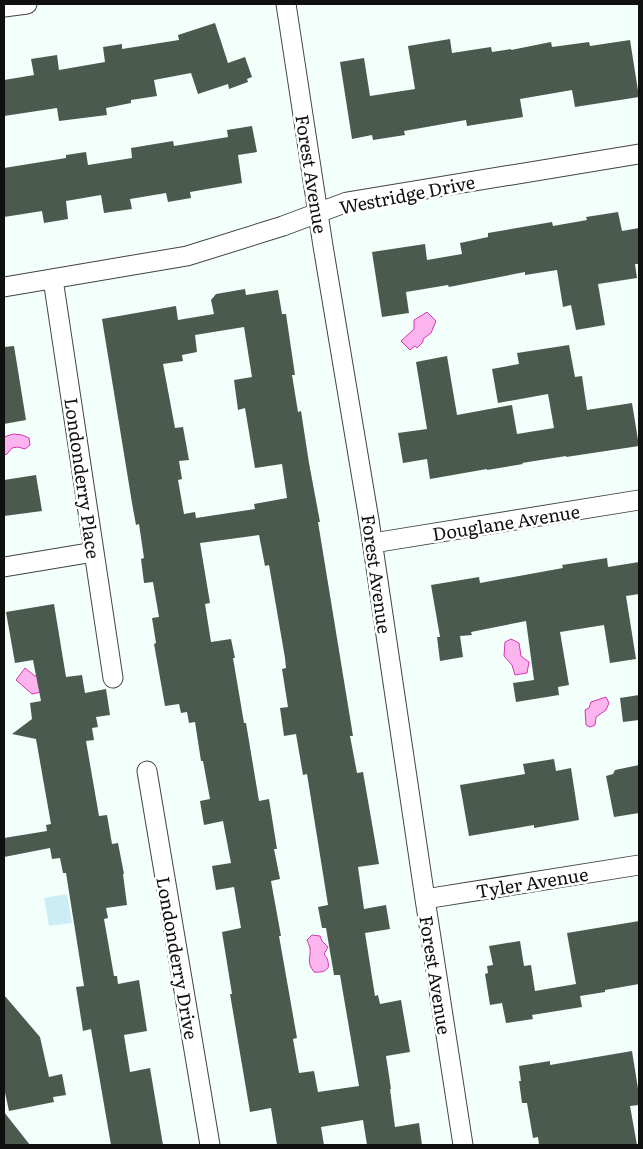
<svg xmlns="http://www.w3.org/2000/svg" width="643" height="1149" font-family="Literata,serif">
	<style>
		.pitch { fill: #ccedf4 }
		.water { fill: #fbb4ed; stroke: #d735b4 }
		.building { fill: #4b5a4e; fill-rule: evenodd }
		.lines { fill: none; stroke-linecap: round; stroke-linejoin: round }
		.street-casing { stroke: #434343; stroke-width: 21 }
		.street { stroke: #fff; stroke-width: 19 }
		.labels { text-anchor: middle; dominant-baseline: central; stroke-width: 5; stroke-linejoin: round; paint-order: stroke }
		.street-label { font-size: 18px; fill: #101010; stroke: #fff }
	</style>
	<rect width="100%" height="100%" fill="#f3fffb"/>
	<!-- pitch -->
	<path class="pitch" d="M 67,894 L 72,923 L 49,926 L 44,898 Z"/>
	<!-- water -->
	<path class="water" d="M 427,312 L 436,321 L 431,333 L 423,339 L 423,342 L 417,348 L 415,346 L 410,350 L 401,341 L 414,329 L 414,320 Z
		M 13,434 L 22,435 L 29,438 L 30,445 L 25,449 L 18,447 L 12,448 L 7,454 L 4,455 L 4,437 Z
		M 511,639 L 519,643 L 521,656 L 529,662 L 527,673 L 515,675 L 512,665 L 504,656 L 505,642 Z
		M 25,668 L 35,676 L 50,674 L 50,690 L 32,694 L 16,680 Z
		M 606,697 L 609,703 L 606,710 L 596,717 L 595,725 L 590,727 L 586,725 L 585,710 L 589,708 L 591,702 Z
		M 312,935 L 320,936 L 322,941 L 328,947 L 324,954 C 326,957 328,959 328,962 C 331,971 321,973 314,972 C 306,961 311,959 310,948 C 309,945 308,942 307,940 Z"/>
	<!-- building -->
	<path class="building" d="M 215,23 L 228,63 L 245,57 L 252,77 L 247,79 L 248,82 L 229,89 L 228,84 L 198,94 L 191,73 L 154,80 L 157,96 L 131,100 L 131,103 L 106,108 L 107,115 L 59,121 L 57,108 L 4,116 L 4,80 L 34,75 L 31,59 L 57,55 L 59,70 L 105,62 L 103,47 L 122,44 L 122,49 L 179,40 L 178,35 Z
		M 450,39 L 452,53 L 491,47 L 492,52 L 511,49 L 511,50 L 551,42 L 552,47 L 589,42 L 590,46 L 630,40 L 639,97 L 575,107 L 572,90 L 520,99 L 523,117 L 467,126 L 466,120 L 404,131 L 405,135 L 373,140 L 372,135 L 352,139 L 340,62 L 364,58 L 370,96 L 415,89 L 408,46 Z
		M 252,126 L 257,152 L 238,155 L 242,183 L 190,192 L 191,198 L 168,202 L 166,193 L 130,199 L 132,209 L 104,213 L 101,195 L 66,201 L 68,219 L 44,223 L 42,211 L 4,217 L 4,168 L 66,158 L 66,155 L 86,152 L 88,165 L 132,158 L 131,148 L 173,141 L 174,146 L 228,137 L 227,130 Z
		M 618,212 L 622,231 L 639,228 L 639,264 L 635,264 L 637,278 L 598,284 L 605,325 L 576,330 L 571,305 L 563,307 L 557,270 L 525,275 L 525,272 L 449,287 L 448,285 L 406,292 L 409,313 L 382,317 L 372,252 L 425,244 L 427,260 L 462,254 L 460,243 L 488,237 L 488,233 L 552,222 L 553,226 L 587,220 L 586,217 Z
		M 245,289 L 246,295 L 278,290 L 282,314 L 286,314 L 295,375 L 292,375 L 298,412 L 301,411 L 309,463 L 320,522 L 318,522 L 353,736 L 350,736 L 357,773 L 363,772 L 379,864 L 358,867 L 364,909 L 386,905 L 390,929 L 365,933 L 375,996 L 378,995 L 380,1004 L 401,1000 L 410,1052 L 386,1056 L 391,1089 L 390,1089 L 395,1127 L 419,1123 L 422,1145 L 367,1145 L 363,1120 L 321,1127 L 324,1145 L 277,1145 L 271,1108 L 250,1112 L 230,994 L 232,994 L 222,932 L 241,928 L 234,887 L 216,890 L 212,866 L 231,863 L 223,821 L 204,825 L 200,801 L 210,799 L 203,761 L 201,761 L 195,722 L 189,723 L 187,712 L 181,713 L 179,704 L 165,706 L 154,644 L 156,643 L 152,618 L 159,617 L 153,582 L 144,583 L 141,559 L 144,558 L 139,524 L 136,525 L 132,503 L 102,319 L 176,306 L 178,320 L 214,314 L 211,300 L 216,294 ZM 244,327 L 252,377 L 234,380 L 238,410 L 245,408 L 255,468 L 282,464 L 287,498 L 254,504 L 255,509 L 196,518 L 195,512 L 184,514 L 178,480 L 182,479 L 179,461 L 189,460 L 183,427 L 175,428 L 163,364 L 183,361 L 182,355 L 197,352 L 195,335 ZM 259,535 L 265,566 L 269,565 L 285,658 L 286,668 L 282,669 L 288,707 L 280,708 L 284,736 L 296,734 L 303,775 L 307,774 L 328,905 L 318,907 L 322,928 L 326,928 L 334,975 L 340,975 L 359,1086 L 318,1092 L 314,1071 L 299,1073 L 293,1039 L 297,1038 L 279,936 L 281,936 L 271,881 L 280,879 L 274,849 L 277,849 L 269,799 L 259,801 L 246,723 L 244,723 L 233,658 L 235,658 L 231,639 L 211,642 L 205,604 L 210,603 L 200,543 Z
		M 569,345 L 575,377 L 582,376 L 587,410 L 632,403 L 639,446 L 566,457 L 566,456 L 522,463 L 523,464 L 487,470 L 487,469 L 430,479 L 427,459 L 403,463 L 398,433 L 427,429 L 416,362 L 447,356 L 457,415 L 512,405 L 517,434 L 554,428 L 548,394 L 498,403 L 492,369 L 519,364 L 517,353 Z
		M 14,346 L 26,420 L 4,424 L 4,347 Z
		M 36,475 L 42,511 L 4,516 L 4,480 Z
		M 607,558 L 608,567 L 639,562 L 639,594 L 626,596 L 636,659 L 610,663 L 604,625 L 560,632 L 569,685 L 558,687 L 559,695 L 516,702 L 513,683 L 534,680 L 526,621 L 471,632 L 472,635 L 460,636 L 463,657 L 440,661 L 437,637 L 440,637 L 431,585 L 479,577 L 480,583 L 563,568 L 562,565 Z
		M 54,604 L 66,677 L 82,675 L 85,693 L 106,689 L 110,715 L 96,717 L 98,727 L 92,728 L 94,740 L 86,741 L 99,816 L 107,815 L 112,844 L 118,843 L 124,874 L 123,874 L 127,905 L 106,908 L 108,918 L 104,919 L 114,976 L 117,976 L 118,984 L 139,980 L 147,1031 L 124,1035 L 130,1072 L 150,1068 L 163,1145 L 111,1145 L 91,1029 L 83,1031 L 76,987 L 84,986 L 66,873 L 63,873 L 60,858 L 52,859 L 50,848 L 4,857 L 4,838 L 47,831 L 46,825 L 51,824 L 36,739 L 12,734 L 32,719 L 30,703 L 41,701 L 33,660 L 15,663 L 6,612 Z
		M 639,695 L 639,720 L 623,722 L 620,698 Z
		M 554,759 L 556,771 L 571,768 L 579,820 L 534,828 L 534,825 L 469,836 L 460,785 L 525,774 L 523,764 Z
		M 639,765 L 639,813 L 614,817 L 606,776 L 613,774 L 615,770 Z
		M 639,921 L 639,984 L 605,990 L 605,992 L 580,996 L 582,1007 L 532,1015 L 533,1019 L 506,1023 L 502,1003 L 490,1005 L 485,974 L 488,973 L 487,966 L 493,965 L 489,946 L 520,941 L 524,966 L 531,965 L 535,991 L 576,984 L 567,933 Z
		M 4,995 L 40,1037 L 49,1077 L 62,1074 L 66,1095 L 53,1097 L 54,1102 L 9,1111 L 4,1088 Z
		M 632,1051 L 639,1095 L 639,1105 L 630,1106 L 637,1145 L 539,1145 L 538,1137 L 533,1138 L 527,1103 L 522,1103 L 519,1081 L 521,1081 L 519,1066 L 550,1061 L 550,1065 Z
		M 4,1112 L 30,1145 L 4,1145 Z"/>
	<g class="lines">
		<defs>
			<path id="street" d="M 286,4 L 323,246 L 369,520 L 425,899 L 463,1145
				M 4,7 L 27,4
				M 53,279 L 113,678
				M 4,287 L 187,256 L 283,226 L 347,202 L 639,154
				M 373,543 L 639,500
				M 4,567 L 94,552
				M 147,771 L 210,1145
				M 425,899 L 639,865"/>
		</defs>
		<!-- street casing -->
		<use href="#street" class="street-casing"/>
		<!-- street -->
		<use href="#street" class="street"/>
	</g>
	<g class="labels">
		<!-- street labels -->
		<g class="street-label">
			<text transform="translate(312 174) rotate(81)">Forest Avenue</text>
			<text transform="translate(407 194) rotate(-11)">Westridge Drive</text>
			<text transform="translate(83 478) rotate(82)">Londonderry Place</text>
			<text transform="translate(506 522) rotate(-9)">Douglane Avenue</text>
			<text transform="translate(377 574) rotate(82)">Forest Avenue</text>
			<text transform="translate(532 882) rotate(-9)">Tyler Avenue</text>
			<text transform="translate(178 958) rotate(80)">Londonderry Drive</text>
			<text transform="translate(436 975) rotate(81)">Forest Avenue</text>
		</g>
	</g>
	<!-- border -->
	<rect width="643" height="1149" fill="none" stroke="#101010" stroke-width="10"/>
</svg>
